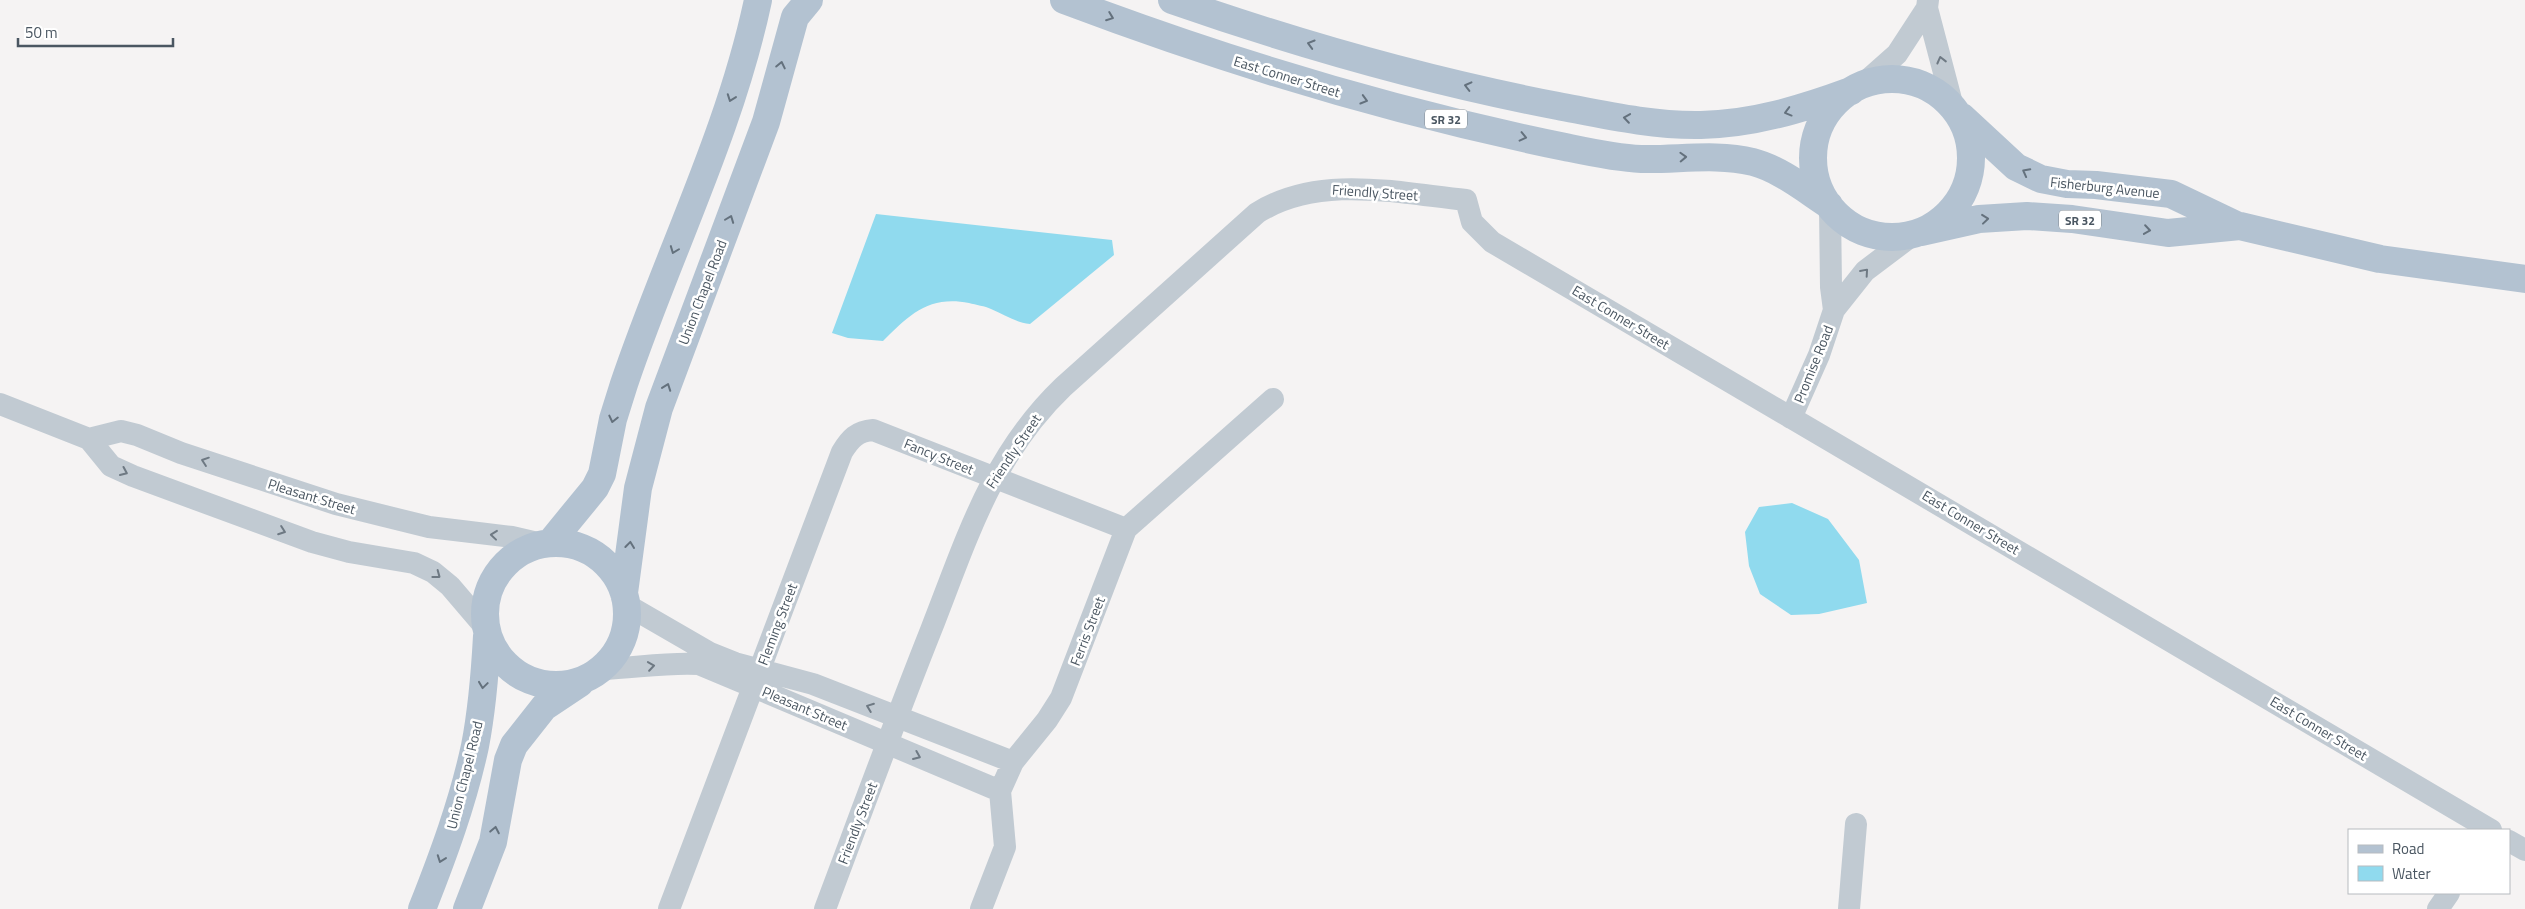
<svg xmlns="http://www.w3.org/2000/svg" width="2525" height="909" font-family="'Titillium Web',sans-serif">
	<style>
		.water { fill: #90daee }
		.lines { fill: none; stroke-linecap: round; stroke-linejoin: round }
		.minor { stroke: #c1cad2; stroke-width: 22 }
		.major { stroke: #b3c2d1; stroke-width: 28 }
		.oneway { stroke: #64717d }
		.oneway2 { stroke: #6e7983 }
		.labels { text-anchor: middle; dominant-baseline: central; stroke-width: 5; stroke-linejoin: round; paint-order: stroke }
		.shield { fill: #fff; stroke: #808990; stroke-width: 1 }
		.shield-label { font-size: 12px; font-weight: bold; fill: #4a5661 }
		.street-label { font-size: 14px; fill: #4a5661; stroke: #fff }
	</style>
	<rect width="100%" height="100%" fill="#f5f3f3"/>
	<!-- water -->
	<path class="water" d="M 876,214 L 1112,240 L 1114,255 L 1030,324 C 1015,322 1005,315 991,309 C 985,306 976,305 969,303 C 929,295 909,315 883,341 L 848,338 L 832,333 Z
		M 1792,503 L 1828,519 L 1859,560 L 1867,603 L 1819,614 L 1791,615 L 1760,594 L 1749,566 L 1745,532 L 1759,507 Z"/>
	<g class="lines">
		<!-- minor -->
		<path class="minor" d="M 1928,0 L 1927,8 L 1953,107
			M 1862,85 L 1897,54 L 1927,8
			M 1830,207 L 1831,287 L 1834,310
			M 0,404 L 89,439 L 111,466 L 133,476 L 312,542 L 349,552 L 414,563 L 433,572 L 450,586 L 485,627
			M 1791,418 L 1819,355 L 1834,310 L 1865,271 L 1914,234
			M 89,439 L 121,431 L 137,435 L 181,453 L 336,504 L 429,527 L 512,537 L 542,544
			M 627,605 L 710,653 L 735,663 L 813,684 L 1013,762
			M 602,669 C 635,668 666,662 699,664 L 1000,791
			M 2509,841 L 2525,850
			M 669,909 L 842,452 C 850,439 857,431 873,430 L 1126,529
			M 825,909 C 860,816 894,723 931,630 C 966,541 991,456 1063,387 L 1257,213 C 1319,174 1397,193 1466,200 L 1472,222 L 1492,242 C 1825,438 2159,633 2491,830
			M 981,909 L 1005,847 L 1000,791 L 1013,762 L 1047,720 L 1061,698 L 1126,529 L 1273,399
			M 1849,909 L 1856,824
			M 2438,909 L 2449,893"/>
		<!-- major -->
		<path class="major" d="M 1064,0 C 1228,62 1394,112 1565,147 C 1589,152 1616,158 1641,159 C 1678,160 1716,153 1753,162 C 1780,169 1806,190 1829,205
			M 1172,0 C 1298,44 1428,81 1558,106 C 1605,115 1653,126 1701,125 C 1753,124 1802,109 1851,91
			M1813 158a79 79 0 1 1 158 0a79 79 0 1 1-158 0Z
			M 1962,117 L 2016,167 L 2041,179 L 2067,184 L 2096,185 L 2171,194 L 2238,226
			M 1921,232 L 1979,219 L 2027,216 L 2072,219 L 2168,233 L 2240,226 L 2380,259 L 2525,279
			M485 614a71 71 0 1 1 142 0a71 71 0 1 1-142 0Z
			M 550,543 L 595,488 L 602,474 L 613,419 L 624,384 C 667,256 730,133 758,0
			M 624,593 L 638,488 L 659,408 L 766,122 L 795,17 L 809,0
			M 422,909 C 443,856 463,802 475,746 C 482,710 485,673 487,636
			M 467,909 L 493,842 L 508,760 L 514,745 L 544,707 L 580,683"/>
	</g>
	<!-- one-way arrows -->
	<defs><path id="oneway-chevron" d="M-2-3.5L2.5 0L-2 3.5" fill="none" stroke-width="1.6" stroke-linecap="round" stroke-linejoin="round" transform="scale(1.25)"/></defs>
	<g class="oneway">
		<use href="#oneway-chevron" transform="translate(1110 17) rotate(21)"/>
		<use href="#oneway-chevron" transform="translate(1311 44) rotate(-164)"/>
		<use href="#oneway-chevron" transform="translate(781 65) rotate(-78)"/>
		<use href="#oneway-chevron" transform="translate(1468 86) rotate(-166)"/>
		<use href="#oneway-chevron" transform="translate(731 98) rotate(110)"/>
		<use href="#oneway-chevron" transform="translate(1364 100) rotate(16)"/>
		<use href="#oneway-chevron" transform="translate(1788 112) rotate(165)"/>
		<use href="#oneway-chevron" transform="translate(1627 118) rotate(-172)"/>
		<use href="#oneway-chevron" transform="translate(1523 137) rotate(13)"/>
		<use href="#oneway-chevron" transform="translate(1683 157) rotate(-2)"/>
		<use href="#oneway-chevron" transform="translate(2026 172) rotate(-152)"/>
		<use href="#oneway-chevron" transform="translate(730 219) rotate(-69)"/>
		<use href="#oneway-chevron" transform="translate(1985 219) rotate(-6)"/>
		<use href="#oneway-chevron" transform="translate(2147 230) rotate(8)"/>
		<use href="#oneway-chevron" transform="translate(674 250) rotate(111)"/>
		<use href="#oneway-chevron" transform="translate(667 387) rotate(-70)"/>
		<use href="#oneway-chevron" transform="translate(613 419) rotate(103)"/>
		<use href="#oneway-chevron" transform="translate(630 545) rotate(-83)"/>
		<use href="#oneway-chevron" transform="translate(483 685) rotate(98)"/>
		<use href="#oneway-chevron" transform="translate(495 830) rotate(-79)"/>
		<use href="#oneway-chevron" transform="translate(441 859) rotate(110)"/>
	</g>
	<g class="oneway2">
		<use href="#oneway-chevron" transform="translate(1941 60) rotate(-104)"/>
		<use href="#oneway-chevron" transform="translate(1865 272) rotate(-49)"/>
		<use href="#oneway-chevron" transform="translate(205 461) rotate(-161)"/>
		<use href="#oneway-chevron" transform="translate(124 472) rotate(24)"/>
		<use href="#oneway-chevron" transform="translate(282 531) rotate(20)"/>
		<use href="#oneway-chevron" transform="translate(494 535) rotate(-174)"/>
		<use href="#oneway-chevron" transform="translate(437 575) rotate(37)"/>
		<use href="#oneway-chevron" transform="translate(651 666) rotate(-8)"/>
		<use href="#oneway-chevron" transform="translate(870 707) rotate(-159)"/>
		<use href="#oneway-chevron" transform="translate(917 756) rotate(23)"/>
	</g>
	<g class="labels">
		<!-- shield labels -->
		<g class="shield">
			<rect x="1425" y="109.5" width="42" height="19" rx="4"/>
			<rect x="2059" y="210.5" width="42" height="19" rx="4"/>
		</g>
		<g class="shield-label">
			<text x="1446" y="119">SR 32</text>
			<text x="2080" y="220">SR 32</text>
		</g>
		<!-- street labels -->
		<g class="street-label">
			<text transform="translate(1287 76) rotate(17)">East Conner Street</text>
			<text transform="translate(2105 187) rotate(6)">Fisherburg Avenue</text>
			<text transform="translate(1375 192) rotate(4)">Friendly Street</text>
			<text transform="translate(702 292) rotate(-69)">Union Chapel Road</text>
			<text transform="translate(1621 317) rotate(31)">East Conner Street</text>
			<text transform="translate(1813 364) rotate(-68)">Promise Road</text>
			<text transform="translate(1013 451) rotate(-56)">Friendly Street</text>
			<text transform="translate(939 456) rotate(22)">Fancy Street</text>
			<text transform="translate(312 496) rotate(17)">Pleasant Street</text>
			<text transform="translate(1971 522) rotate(31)">East Conner Street</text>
			<text transform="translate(777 624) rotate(-69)">Fleming Street</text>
			<text transform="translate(1087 631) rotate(-69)">Ferris Street</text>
			<text transform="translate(805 708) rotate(23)">Pleasant Street</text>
			<text transform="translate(2319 728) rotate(31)">East Conner Street</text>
			<text transform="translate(464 775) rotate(-76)">Union Chapel Road</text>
			<text transform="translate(857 823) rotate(-69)">Friendly Street</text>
		</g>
	</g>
	<!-- legend -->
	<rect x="2348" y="829" width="162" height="65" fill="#ffffff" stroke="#b7bbc0"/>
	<rect x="2358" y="845" width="25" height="8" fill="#b3c2d1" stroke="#b7bbc0"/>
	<text x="2392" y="854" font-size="15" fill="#4a5661">Road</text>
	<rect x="2358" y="866" width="25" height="15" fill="#90daee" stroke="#b7bbc0"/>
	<text x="2392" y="879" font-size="15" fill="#4a5661">Water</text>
	<!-- scale -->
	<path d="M18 38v8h155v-8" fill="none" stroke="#4a5661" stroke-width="2.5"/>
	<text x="25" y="38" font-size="15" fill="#4a5661" stroke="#ffffff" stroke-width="4" paint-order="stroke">50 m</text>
</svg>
